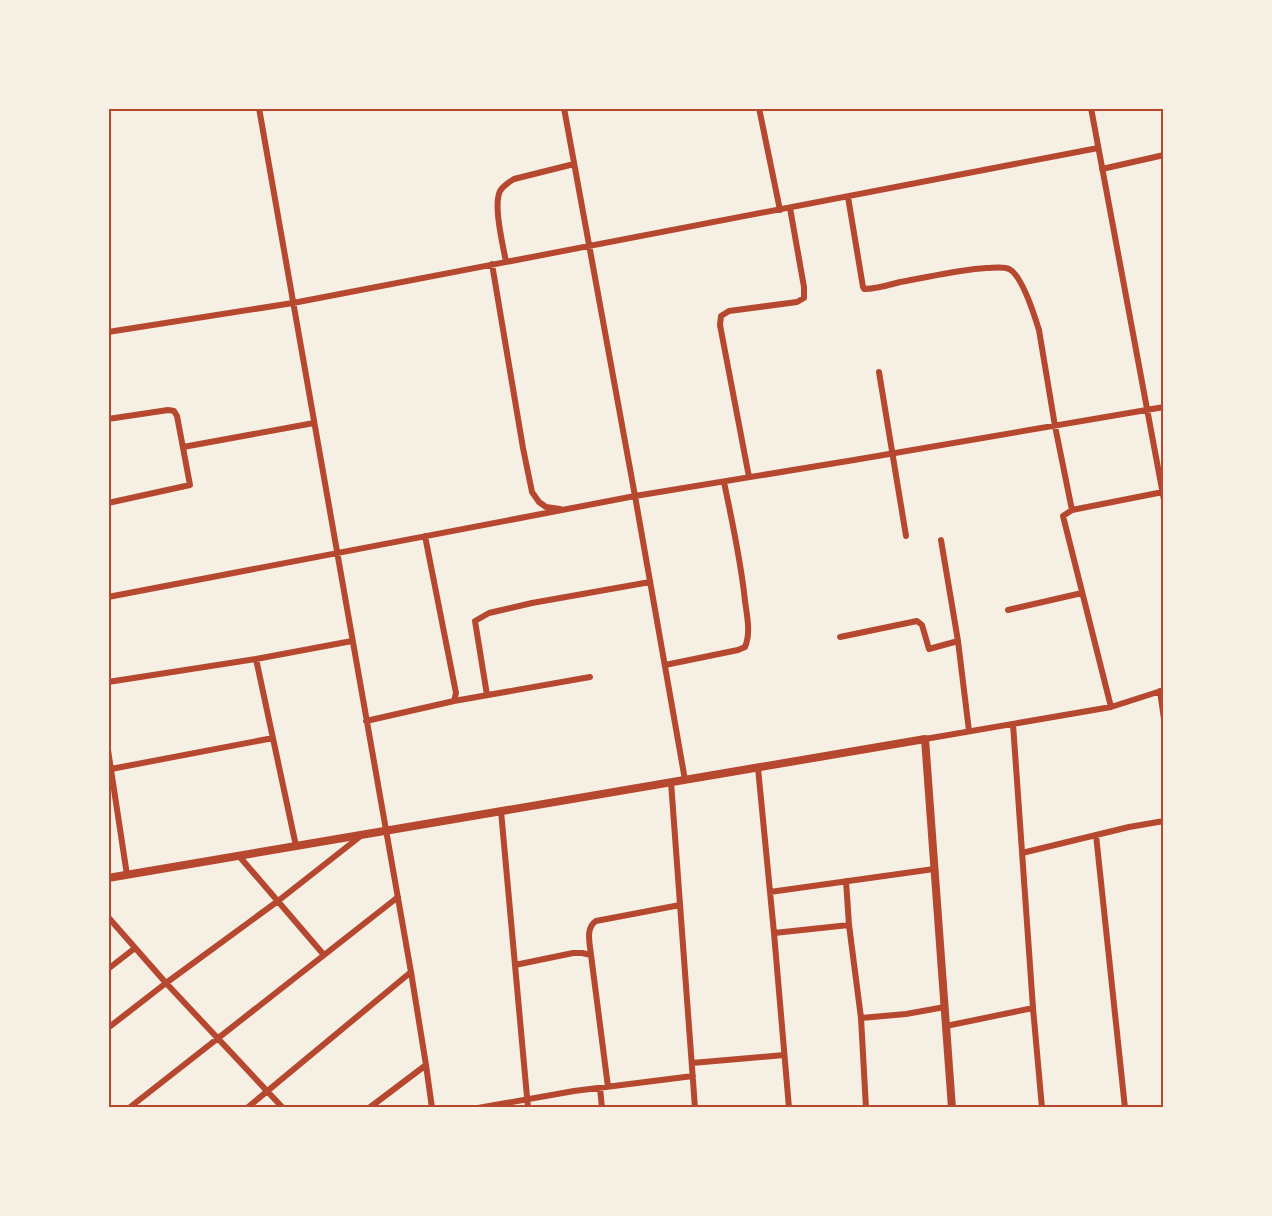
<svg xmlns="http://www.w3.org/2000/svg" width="1272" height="1216" font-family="'Exo 2',sans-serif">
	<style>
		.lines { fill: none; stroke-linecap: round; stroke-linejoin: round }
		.minor { stroke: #b5482f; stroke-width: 6 }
		.tertiary { stroke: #b5482f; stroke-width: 8 }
		.neatline { fill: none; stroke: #b5482f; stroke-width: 2 }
	</style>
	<rect width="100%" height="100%" fill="#f6efe4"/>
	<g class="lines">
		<!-- minor -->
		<path class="minor" d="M 259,108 L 411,972 L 426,1065 L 432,1108
			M 564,108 L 635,496 L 685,780
			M 759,108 L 780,210
			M 1091,108 L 1164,500
			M 1102,169 L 1164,155
			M 848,197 L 863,287 L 864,289 C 876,289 889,285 900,282 C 929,277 957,270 986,268 C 993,268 1003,266 1009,269 C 1022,275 1035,317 1039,330 L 1055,426 L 1072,510 L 1063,516 L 1111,707
			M 506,262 C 503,245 493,206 500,191 C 503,186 509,182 514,179 L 574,164
			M 492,264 L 523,448 L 532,492 L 539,502 L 546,507 L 560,509
			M 108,332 L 293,303 L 1098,148
			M 879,372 L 906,536
			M 108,419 L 168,410 L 174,411 L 177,416 L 190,485 L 108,503
			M 183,447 L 314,423
			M 749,477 L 720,325 L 721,316 L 729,311 L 797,302 L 804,298 L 804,287 L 790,208
			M 1072,510 L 1163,492
			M 941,540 L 958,641 L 969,731
			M 108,597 L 635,496 L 854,460 L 1164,407
			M 1008,610 L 1082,593
			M 840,637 L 917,621 L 922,625 L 929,649 L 958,641
			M 256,659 L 296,846
			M 665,665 L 738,650 L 745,647 C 751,633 747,616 745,601 C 741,561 732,521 724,482
			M 108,682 L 256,659 L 352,641
			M 1160,691 L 1164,719
			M 487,695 L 475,621 L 489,613 L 532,603 L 650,582
			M 454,701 L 590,677
			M 366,721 L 454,701 L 456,693 L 425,536
			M 1013,724 L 1033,1008 L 1042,1108
			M 925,739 L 1111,707 L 1164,690
			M 108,750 L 127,875
			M 758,768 L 774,933 L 789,1108
			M 111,769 L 273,738
			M 671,782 L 695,1108
			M 501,811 L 528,1108
			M 1096,835 L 1125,1108
			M 1022,853 L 1129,827 L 1164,821
			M 239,856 L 324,955
			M 846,881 L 849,925
			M 770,892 L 934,869
			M 108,917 L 166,983 L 283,1108
			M 774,933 L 849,925 L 861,1018 L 866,1108
			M 591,955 C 590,944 585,928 596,921 L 680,905
			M 515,965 L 573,953 L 582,953 L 591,955 L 608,1087
			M 108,969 L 135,948
			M 861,1018 L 906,1014 L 945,1007
			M 946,1026 L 1033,1008
			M 108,1028 L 166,983 L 278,901 L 362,835
			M 692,1063 L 784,1055
			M 600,1088 L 602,1108
			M 129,1108 L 398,897
			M 247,1108 L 411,972
			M 369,1108 L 426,1065
			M 478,1108 L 574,1091 L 693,1076"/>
		<!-- tertiary -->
		<path class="tertiary" d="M 108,878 L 925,739 L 952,1108"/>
	</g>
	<!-- border -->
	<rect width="1272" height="1216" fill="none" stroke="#f6efe4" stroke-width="219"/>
	<rect x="110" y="110" width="1052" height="996" class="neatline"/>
</svg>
